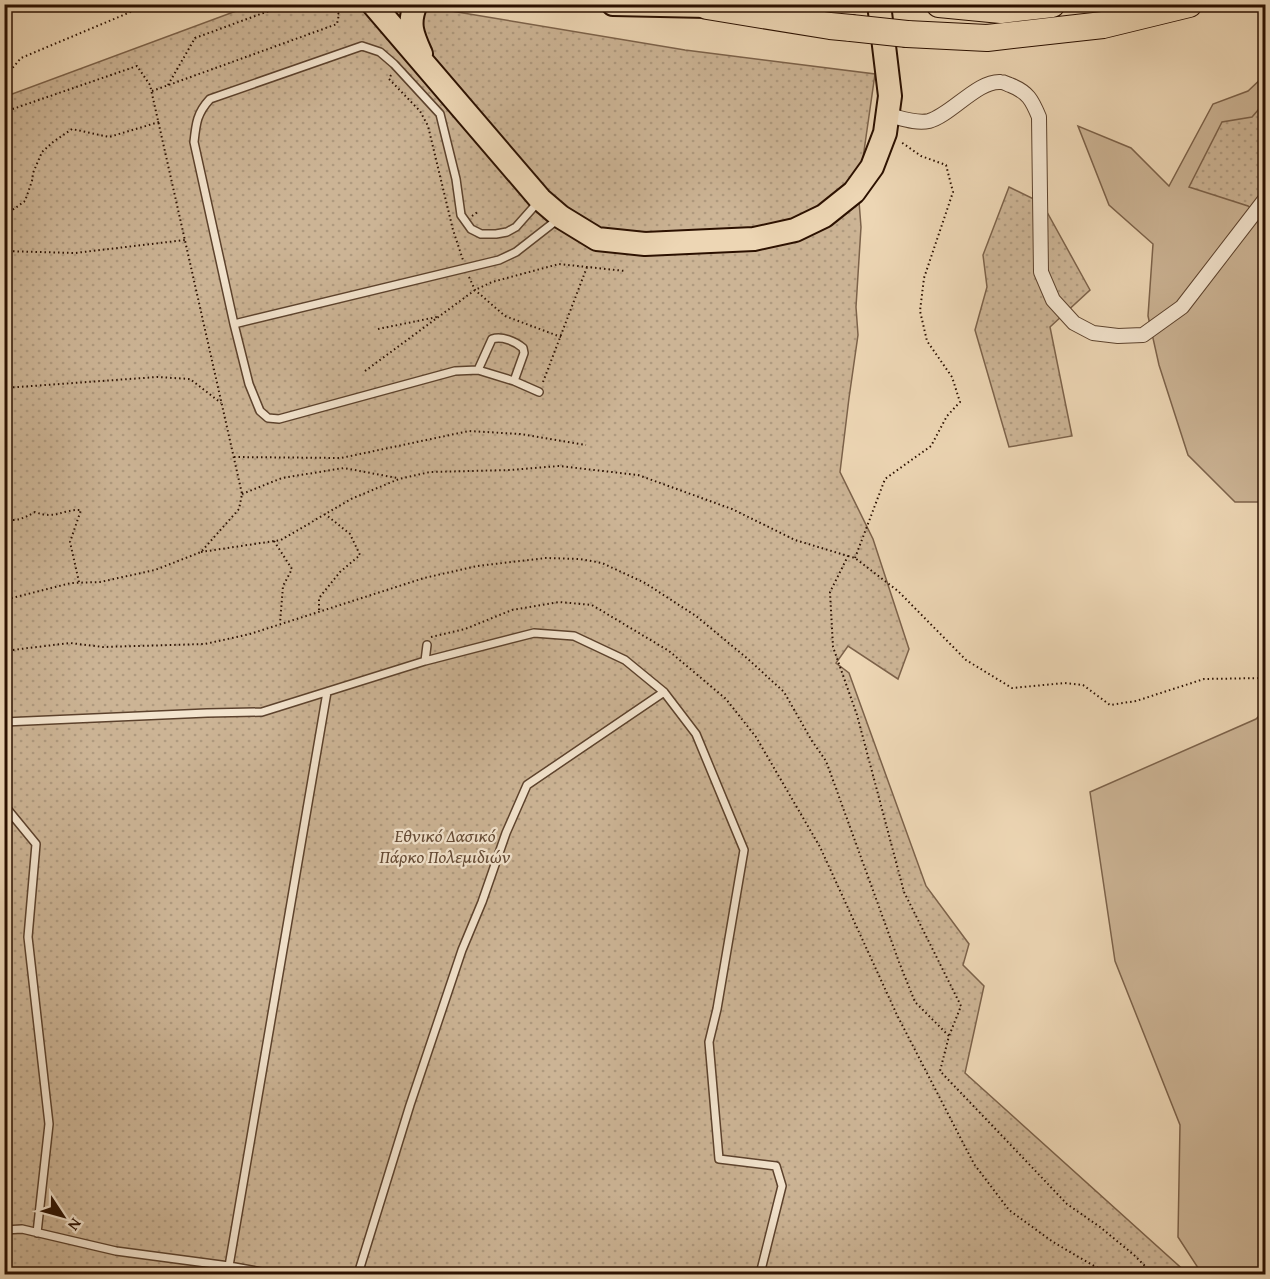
<svg xmlns="http://www.w3.org/2000/svg" width="1270" height="1279" font-family="'Gentium Book Plus',serif">
	<style>
		.grass { fill: #ccb495; stroke: #7c624a; stroke-width: 1.5 }
		.park { fill: url(#park-dots); stroke: #7c624a; stroke-width: 1.5 }
		.lines { fill: none; stroke-linecap: round; stroke-linejoin: round }
		.service-casing { stroke: #5c422d; stroke-width: 10 }
		.minor-casing { stroke: #5c422d; stroke-width: 16 }
		.primary-casing { stroke: #2b1000; stroke-width: 26 }
		.motorway-casing { stroke: #2b1000; stroke-width: 28 }
		.path { stroke: #2b1000; stroke-width: 2; stroke-dasharray: 1.5 3; stroke-linecap: butt }
		.service { stroke: #f3e4ce; stroke-width: 7 }
		.minor { stroke: #f3e4ce; stroke-width: 14 }
		.primary { stroke: #edd6b4; stroke-width: 22 }
		.motorway { stroke: #edd6b4; stroke-width: 26 }
		.motorway-bridge-casing { stroke: #2b1000; stroke-width: 28; stroke-linecap: butt }
		.motorway-bridge { stroke: #edd6b4; stroke-width: 26 }
		.labels { text-anchor: middle; dominant-baseline: central; stroke-width: 4.5; stroke-linejoin: round; paint-order: stroke }
		.park-label { font-size: 18px; font-style: italic; fill: #634934; stroke: #f3e4ce }
	</style>
	<defs>
		<pattern id="park-dots" width="8" height="8" patternUnits="userSpaceOnUse" patternTransform="scale(1.5)"><rect width="8" height="8" fill="#ccb495"/><path d="M2 2h.1M6 6h.1" fill="none" stroke="#af9a7f" stroke-width="1.8" stroke-linecap="round"/></pattern>
	</defs>
	<rect width="100%" height="100%" fill="#edd6b4"/>
	<filter id="stains"><feTurbulence type="fractalNoise" baseFrequency=".00333" numOctaves="4"/><feColorMatrix values="0 0 0 0 .2 0 0 0 0 .09 0 0 0 0 .02 0 0 0 .5 -.17"/></filter>
	<radialGradient id="worn" r=".72"><stop offset=".6" stop-color="#630" stop-opacity="0"/><stop offset="1" stop-color="#630" stop-opacity=".3"/></radialGradient>
	<!-- grass -->
	<path class="grass" d="M 1265,75 L 1265,502 L 1235,502 L 1188,455 L 1159,365 L 1148,316 L 1153,244 L 1109,205 L 1078,126 L 1131,148 L 1169,186 L 1213,104 L 1248,91 Z
		M 1265,710 L 1265,1274 L 1202,1274 L 1178,1237 L 1180,1125 L 1115,961 L 1090,792 L 1256,719 Z"/>
	<!-- park -->
	<path class="park" d="M 255,4 L 415,5 L 685,50 L 875,74 L 862,165 L 859,201 L 861,227 L 856,307 L 858,335 L 849,398 L 840,472 L 873,539 L 909,649 L 898,679 L 848,646 L 836,663 L 849,673 L 926,886 L 969,944 L 963,965 L 984,986 L 965,1073 L 1188,1274 L 5,1274 L 4,97 Z
		M 1265,102 L 1265,220 L 1248,206 L 1189,187 L 1222,122 L 1252,117 Z
		M 1009,187 L 1042,203 L 1090,290 L 1050,327 L 1072,436 L 1009,447 L 975,330 L 987,287 L 983,255 Z"/>
	<g class="lines">
		<defs>
			<path id="service" d="M 539,201 L 516,227 L 507,232 L 496,234 L 481,234 L 471,229 L 461,215 L 456,179 L 440,114 L 394,64 L 380,52 L 362,46 L 210,99 C 197,113 196,123 194,142 L 234,324 L 249,384 L 260,411 L 268,418 L 279,419 L 455,371 L 478,370 L 514,381 L 539,392
				M 234,324 L 499,260 L 516,252 L 557,220
				M 478,370 L 492,339 C 502,336 515,341 523,348 L 524,353 L 514,381
				M 664,692 L 696,734 L 744,850 L 717,1009 L 709,1042 L 719,1159 L 776,1166 L 782,1186 L 760,1274
				M 4,722 L 207,713 L 262,712 L 425,661 L 427,645
				M 4,805 L 36,844 L 28,937 L 49,1124 L 37,1233
				M 4,1230 L 22,1229 L 116,1251 L 229,1266 L 273,1274
				M 229,1274 L 229,1266 L 327,692
				M 358,1274 L 410,1105 L 462,950 L 482,902 L 506,833 L 527,785 L 664,692 L 625,660 L 574,636 L 534,633 L 425,661"/>
			<path id="minor" d="M 888,115 C 901,118 916,124 929,121 C 951,115 978,80 1001,82 C 1004,82 1007,84 1010,85 C 1028,92 1032,100 1039,117 L 1041,272 L 1053,300 L 1074,323 L 1093,333 L 1118,336 L 1143,335 L 1182,307 L 1266,198"/>
			<path id="primary" d="M 373,4 L 540,199 L 561,217 L 597,239 L 645,244 L 754,239 L 795,230 L 824,216 L 854,192 L 872,167 L 885,133 L 890,96 L 879,4
				M 416,4 C 407,24 413,36 421,54
				M 613,4 L 707,6"/>
			<path id="motorway" d="M 939,4 L 1001,10 L 1052,4
				M 707,6 L 830,26 L 851,28
				M 907,34 L 987,38 L 1103,25 L 1189,4"/>
		</defs>
		<!-- service casing -->
		<use href="#service" class="service-casing"/>
		<!-- minor casing -->
		<use href="#minor" class="minor-casing"/>
		<!-- primary casing -->
		<use href="#primary" class="primary-casing"/>
		<!-- motorway casing -->
		<use href="#motorway" class="motorway-casing"/>
		<!-- path -->
		<path class="path" d="M 391,75 L 389,79 L 420,111 L 428,126 L 453,230 L 463,260
			M 4,78 L 21,58 L 133,11 L 141,4
			M 168,85 L 195,38 L 288,4
			M 152,91 L 337,24 L 339,14 L 334,10 L 318,4
			M 4,112 L 137,66 L 150,85 L 242,494 L 239,509 L 201,552 L 155,570 L 100,582 L 71,583 L 4,600
			M 4,212 L 14,209 L 25,201 L 32,181 L 33,173 L 42,152 L 53,142 L 72,129 L 109,137 L 159,122
			M 472,216 L 479,211
			M 4,251 L 75,253 L 185,240
			M 469,277 L 475,290 L 505,316 L 561,337
			M 378,329 L 437,317
			M 365,371 L 475,290 L 492,282 L 559,264 L 625,271
			M 543,382 L 587,267
			M 4,388 L 157,377 L 190,379 L 221,403
			M 234,457 L 341,458 L 469,431 L 520,434 L 586,445
			M 242,494 L 282,478 L 344,468 L 397,478
			M 4,519 C 17,522 24,518 35,512 C 56,520 62,509 81,510 L 70,542 L 79,582
			M 274,541 L 292,569 L 283,586 L 280,623
			M 201,552 L 281,540 L 351,499 L 399,479 L 430,472 L 511,470 L 559,466 L 638,475 L 732,509 L 795,540 L 848,556 L 830,592 L 833,647 L 857,715 L 904,892 L 961,1006 L 949,1036
			M 848,556 L 855,558 L 898,591 L 966,660 L 1012,688 L 1065,683 L 1083,685 L 1110,705 L 1136,701 L 1204,679 L 1266,678
			M 855,558 L 885,479 L 931,446 L 947,416 L 960,402 L 952,377 L 927,341 L 920,311 L 924,278 L 953,192 L 946,165 L 921,156 L 901,142
			M 319,610 L 319,598 L 340,572 L 360,555 L 350,534 L 325,514
			M 431,637 L 465,629 L 512,610 L 559,602 L 592,605 L 669,651 L 726,699 L 756,737 L 820,847 L 897,1015 L 974,1164 L 1009,1210 L 1053,1242 L 1108,1274
			M 4,651 L 70,643 L 103,647 L 205,644 L 250,634 L 424,578 L 477,566 L 546,558 L 580,559 L 602,563 L 645,583 L 696,616 L 748,659 L 784,692 L 812,741 L 826,761 L 899,962 L 915,1002 L 949,1036 L 940,1071 L 1067,1204 L 1100,1227 L 1134,1255 L 1153,1274"/>
		<!-- service -->
		<use href="#service" class="service"/>
		<!-- minor -->
		<use href="#minor" class="minor"/>
		<!-- primary -->
		<use href="#primary" class="primary"/>
		<!-- motorway -->
		<use href="#motorway" class="motorway"/>
		<defs>
			<path id="motorway-bridge" d="M 851,28 L 907,34"/>
		</defs>
		<!-- motorway-bridge casing -->
		<use href="#motorway-bridge" class="motorway-bridge-casing"/>
		<!-- motorway-bridge -->
		<use href="#motorway-bridge" class="motorway-bridge"/>
	</g>
	<g class="labels">
		<!-- park labels -->
		<g class="park-label">
			<text x="445" y="835">Εθνικό Δασικό<tspan x="445" dy="21">Πάρκο Πολεμιδιών</tspan></text>
		</g>
	</g>
	<!-- margin -->
	<rect width="1270" height="1279" fill="none" stroke="#edd6b4" stroke-width="24"/>
	<rect x="6" y="6" width="1258" height="1267" fill="none" stroke="#2b1000" stroke-width="3"/>
	<rect x="12" y="12" width="1246" height="1255" fill="none" stroke="#2b1000" stroke-width="1.5"/>
	<!-- north arrow -->
	<g transform="translate(63 1216) rotate(126)" stroke="#f3e4ce" stroke-width="4.5" paint-order="stroke">
	<path d="M0-4.5L10 22L0 15L-10 22Z" fill="#2b1000"/>
	<text y="-9" font-size="16" font-weight="bold" text-anchor="middle" fill="#2b1000">N</text>
	</g>
	<rect width="100%" height="100%" filter="url(#stains)"/>
	<rect width="100%" height="100%" fill="url(#worn)"/>
</svg>
